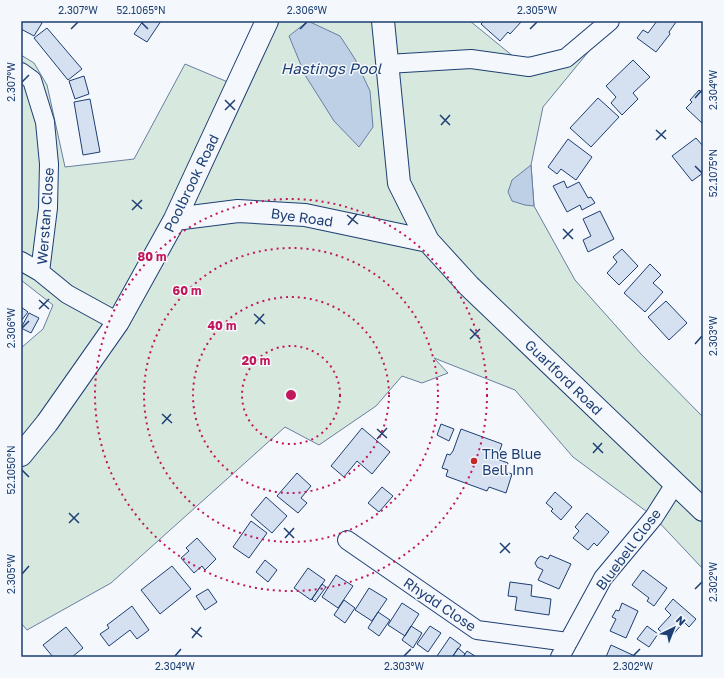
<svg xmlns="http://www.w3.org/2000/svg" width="724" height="678" font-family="'Golos Text',sans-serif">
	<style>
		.green { fill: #d7e8df; stroke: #687fa3 }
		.water { fill: #bed0e5; stroke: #687fa3 }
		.building { fill: #d5e0f0; stroke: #1d3f73 }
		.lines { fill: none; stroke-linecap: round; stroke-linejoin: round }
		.minor-casing { stroke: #1d3f73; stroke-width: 20 }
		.major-casing { stroke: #1d3f73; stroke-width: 24 }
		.minor { stroke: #f4f7fb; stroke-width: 18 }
		.major { stroke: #f4f7fb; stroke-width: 22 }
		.ticks { fill: none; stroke: #1d3f73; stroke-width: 1.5 }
		.ring { fill: none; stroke: #c2185b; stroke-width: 2; stroke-dasharray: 2 4 }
		.poi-dot { fill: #c62828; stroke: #f4f7fb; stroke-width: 1.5 }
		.labels { text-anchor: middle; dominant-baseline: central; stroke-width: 3; stroke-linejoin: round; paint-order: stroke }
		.street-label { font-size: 14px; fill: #1d3f73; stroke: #f4f7fb }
		.poi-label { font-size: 14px; fill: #1d3f73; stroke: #f4f7fb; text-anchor: start }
		.water-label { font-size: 15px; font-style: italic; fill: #1d3f73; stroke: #f4f7fb }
		.centre { fill: #c2185b; stroke: #f4f7fb; stroke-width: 2 }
		.ring-label { font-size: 12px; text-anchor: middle; font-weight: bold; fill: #c2185b; stroke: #f4f7fb; stroke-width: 3; stroke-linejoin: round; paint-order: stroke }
		.neatline { fill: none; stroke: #1d3f73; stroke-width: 1.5 }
		.ticks-label { font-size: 10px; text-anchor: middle; fill: #1d3f73 }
	</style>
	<rect width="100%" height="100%" fill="#f4f7fb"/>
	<!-- green -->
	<path class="green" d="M 274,21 L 470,21 L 514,57 L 533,60 L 589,51 L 543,107 L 531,165 L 534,206 L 575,280 L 641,354 L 703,417 L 703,569 L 654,517 L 573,457 L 515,390 L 434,358 L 448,373 L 422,383 L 402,376 L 376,406 L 319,445 L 285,427 L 111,583 L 27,630 L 21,623 L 21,348 L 43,329 L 53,305 L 21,280 L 21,55 L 34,63 L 47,85 L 65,167 L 134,159 L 185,64 L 242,88 Z"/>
	<!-- water -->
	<path class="water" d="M 308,21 L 340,36 L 355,59 L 370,91 L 373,127 L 359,147 L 334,121 L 305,75 L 289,36 Z
		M 531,165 L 534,206 L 525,205 L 512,201 L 508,192 L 512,180 Z"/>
	<!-- building -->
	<path class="building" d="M 21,21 L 39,21 L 42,23 L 34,36 L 21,29 Z
		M 143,21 L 161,21 L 147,42 L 134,34 Z
		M 484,21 L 522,21 L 510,34 L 508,32 L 500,41 L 481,24 Z
		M 657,21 L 674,21 L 676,22 L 669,32 L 670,34 L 656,52 L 637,38 L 643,30 L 648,33 Z
		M 47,28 L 82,69 L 68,80 L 34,38 Z
		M 633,60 L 650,77 L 633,93 L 638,99 L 622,115 L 611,103 L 616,97 L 606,86 Z
		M 84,76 L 89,94 L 75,99 L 69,81 Z
		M 699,90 L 703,94 L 703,124 L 686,108 L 692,102 L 690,100 Z
		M 598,98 L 619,117 L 591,147 L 570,128 Z
		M 90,99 L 100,152 L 83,155 L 74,102 Z
		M 696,138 L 703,146 L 703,173 L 692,181 L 672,156 Z
		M 568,139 L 592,157 L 576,180 L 561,169 L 557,174 L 548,167 Z
		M 564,181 L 567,188 L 579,182 L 588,198 L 591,197 L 595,203 L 582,210 L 580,205 L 567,212 L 553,186 Z
		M 600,211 L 614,239 L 588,252 L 583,240 L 591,236 L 583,219 Z
		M 622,249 L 638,266 L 619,285 L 607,273 L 617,262 L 613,257 Z
		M 650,264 L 661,275 L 653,283 L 663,292 L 645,312 L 624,293 Z
		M 666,301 L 687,323 L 669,340 L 648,317 Z
		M 21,307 L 28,312 L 21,321 Z
		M 29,313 L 39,318 L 31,333 L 21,328 Z
		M 441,424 L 454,429 L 449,441 L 437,435 Z
		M 362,428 L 390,452 L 372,474 L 357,461 L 344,477 L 331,466 Z
		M 461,429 L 502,444 L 497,459 L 508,463 L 505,472 L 512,474 L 506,493 L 489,487 L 487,491 L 446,476 L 448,470 L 442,468 L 447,454 L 450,455 L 453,451 Z
		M 297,473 L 311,486 L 301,498 L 307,503 L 298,513 L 277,496 Z
		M 382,487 L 393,496 L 379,512 L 368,503 Z
		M 555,492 L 572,507 L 561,520 L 551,511 L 553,509 L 546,503 Z
		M 266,497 L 287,516 L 272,533 L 251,515 Z
		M 587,513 L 609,532 L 597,546 L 594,543 L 588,550 L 573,538 L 579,531 L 575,527 Z
		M 251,521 L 267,533 L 249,558 L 233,547 Z
		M 197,538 L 216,559 L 205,570 L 202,566 L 194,573 L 181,558 L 189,551 L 186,548 Z
		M 550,555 L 571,564 L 559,589 L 538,580 L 543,570 L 537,567 L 535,563 L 538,558 L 541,556 L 548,559 Z
		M 265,560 L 277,570 L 268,582 L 256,572 Z
		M 172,566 L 191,589 L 160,614 L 141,590 Z
		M 308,568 L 325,580 L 311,600 L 294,588 Z
		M 643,570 L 667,588 L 654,606 L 647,601 L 649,598 L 632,585 Z
		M 336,575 L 353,586 L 338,608 L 322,597 Z
		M 510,582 L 532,585 L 531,596 L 551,599 L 549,615 L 515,610 L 517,597 L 508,596 Z
		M 322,584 L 326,587 L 315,602 L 312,599 Z
		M 369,588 L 387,599 L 372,621 L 355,610 Z
		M 208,589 L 217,602 L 205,610 L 196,596 Z
		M 673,599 L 696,619 L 689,627 L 684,622 L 669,639 L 658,629 L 671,615 L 665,609 Z
		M 344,600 L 355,608 L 345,623 L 334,615 Z
		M 402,603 L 419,614 L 405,636 L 388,625 Z
		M 622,603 L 638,611 L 626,638 L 610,631 L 616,619 L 612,617 L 616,610 L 619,611 Z
		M 132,606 L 149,630 L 137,639 L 130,630 L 109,646 L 100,634 L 109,628 L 107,625 Z
		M 378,612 L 390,620 L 379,636 L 368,628 Z
		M 411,626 L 422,633 L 413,648 L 402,640 Z
		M 430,626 L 441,633 L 428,652 L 417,644 Z
		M 647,626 L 658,634 L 649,647 L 637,639 Z
		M 66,627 L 83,648 L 72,657 L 53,657 L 43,645 Z
		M 450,637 L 461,645 L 452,657 L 439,657 L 437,656 Z
		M 611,645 L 637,657 L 606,657 Z
		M 458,648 L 465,654 L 463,657 L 453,656 Z
		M 467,651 L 475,656 L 475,657 L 463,657 Z"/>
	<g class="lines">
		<defs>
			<path id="minor" d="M 387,64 L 471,59 L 529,67 L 566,58 L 610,21
				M 21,72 L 32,80 L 45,122 L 49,164 L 48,208 L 40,272
				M 21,261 L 40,272 L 67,294 L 118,322
				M 347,540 L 477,630 L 568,642
				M 560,657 L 603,578 L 654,517 L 675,484"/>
			<path id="major" d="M 383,21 L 399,183 L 428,241 L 469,286 L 703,510
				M 175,219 L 238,211 L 305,215 L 428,241
				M 21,455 L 47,423 L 118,322 L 175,219 L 267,21"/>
		</defs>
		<!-- minor casing -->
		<use href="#minor" class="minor-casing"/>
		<!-- major casing -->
		<use href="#major" class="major-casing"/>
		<!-- minor -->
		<use href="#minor" class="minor"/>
		<!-- major -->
		<use href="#major" class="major"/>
	</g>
	<!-- ticks -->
	<path class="ticks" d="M 141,22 L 148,29M 71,29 L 78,22M 300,29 L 307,22M 530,29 L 537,22M 22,82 L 29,75M 695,98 L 702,90M 225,100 L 235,110M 225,110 L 235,100M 440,115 L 450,125M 441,125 L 450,115M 656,130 L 666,139M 656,140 L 666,130M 695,166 L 702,173M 132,200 L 142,209M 132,210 L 142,200M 347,215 L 358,224M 348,225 L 357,214M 563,229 L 573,239M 563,239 L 573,229M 39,300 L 49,309M 39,309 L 49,299M 254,314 L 265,324M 255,324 L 264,314M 22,328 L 29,321M 470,329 L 480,339M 470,339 L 480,329M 695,344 L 702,336M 162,414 L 172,423M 162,424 L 171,414M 377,429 L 387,438M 377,439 L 387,428M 593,443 L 603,453M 593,453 L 602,443M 22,470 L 29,477M 69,513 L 79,523M 69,523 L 79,513M 284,528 L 294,538M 285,538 L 294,528M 500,543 L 510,553M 500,553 L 510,543M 22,574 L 29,566M 695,589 L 702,582M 191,628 L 202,637M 192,638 L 201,627M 175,656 L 181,649M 404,656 L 411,649M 633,656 L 640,649"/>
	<!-- distance rings -->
	<g class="ring">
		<circle cx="291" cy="395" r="49"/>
		<circle cx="291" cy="395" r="98"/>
		<circle cx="291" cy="395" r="147"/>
		<circle cx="291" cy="395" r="196"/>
	</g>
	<!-- markers -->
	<circle class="poi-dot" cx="474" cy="461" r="4"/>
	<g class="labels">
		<!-- street labels -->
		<g class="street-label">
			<text transform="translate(191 183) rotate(-64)">Poolbrook Road</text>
			<text transform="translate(45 216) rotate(-86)">Werstan Close</text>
			<text transform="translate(302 217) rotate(8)">Bye Road</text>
			<text transform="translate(564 377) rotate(44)">Guarlford Road</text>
			<text transform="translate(628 549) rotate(-53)">Bluebell Close</text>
			<text transform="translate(440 604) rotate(34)">Rhydd Close</text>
		</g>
		<!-- poi labels -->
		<g class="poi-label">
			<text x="482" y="453">The Blue<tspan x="482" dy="16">Bell Inn</tspan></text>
		</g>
		<!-- water labels -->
		<g class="water-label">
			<text x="331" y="68">Hastings Pool</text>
		</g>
	</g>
	<circle cx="291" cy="395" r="6" class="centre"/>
	<g class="ring-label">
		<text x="152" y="261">80 m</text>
		<text x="187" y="295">60 m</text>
		<text x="222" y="330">40 m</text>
		<text x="256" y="365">20 m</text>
	</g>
	<!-- border -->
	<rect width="724" height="678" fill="none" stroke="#f4f7fb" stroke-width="44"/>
	<!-- north arrow -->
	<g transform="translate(674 628) rotate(43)" stroke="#f4f7fb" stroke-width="3" paint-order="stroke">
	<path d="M0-3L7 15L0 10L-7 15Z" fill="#1d3f73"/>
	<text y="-6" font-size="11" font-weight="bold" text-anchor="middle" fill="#1d3f73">N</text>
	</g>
	<rect x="22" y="22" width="680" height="634" class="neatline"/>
	<g class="ticks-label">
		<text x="78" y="14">2.307°W</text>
		<text x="141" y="14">52.1065°N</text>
		<text x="307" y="14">2.306°W</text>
		<text x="537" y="14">2.305°W</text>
		<text transform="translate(11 82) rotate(-90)" y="4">2.307°W</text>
		<text transform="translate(713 90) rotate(-90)" y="4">2.304°W</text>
		<text transform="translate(713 173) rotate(-90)" y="4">52.1075°N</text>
		<text transform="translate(11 328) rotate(-90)" y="4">2.306°W</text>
		<text transform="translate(713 336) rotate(-90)" y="4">2.303°W</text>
		<text transform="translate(11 470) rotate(-90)" y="4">52.1050°N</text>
		<text transform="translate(11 574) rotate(-90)" y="4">2.305°W</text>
		<text transform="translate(713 582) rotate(-90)" y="4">2.302°W</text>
		<text x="175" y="670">2.304°W</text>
		<text x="404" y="670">2.303°W</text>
		<text x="633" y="670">2.302°W</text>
	</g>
</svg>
